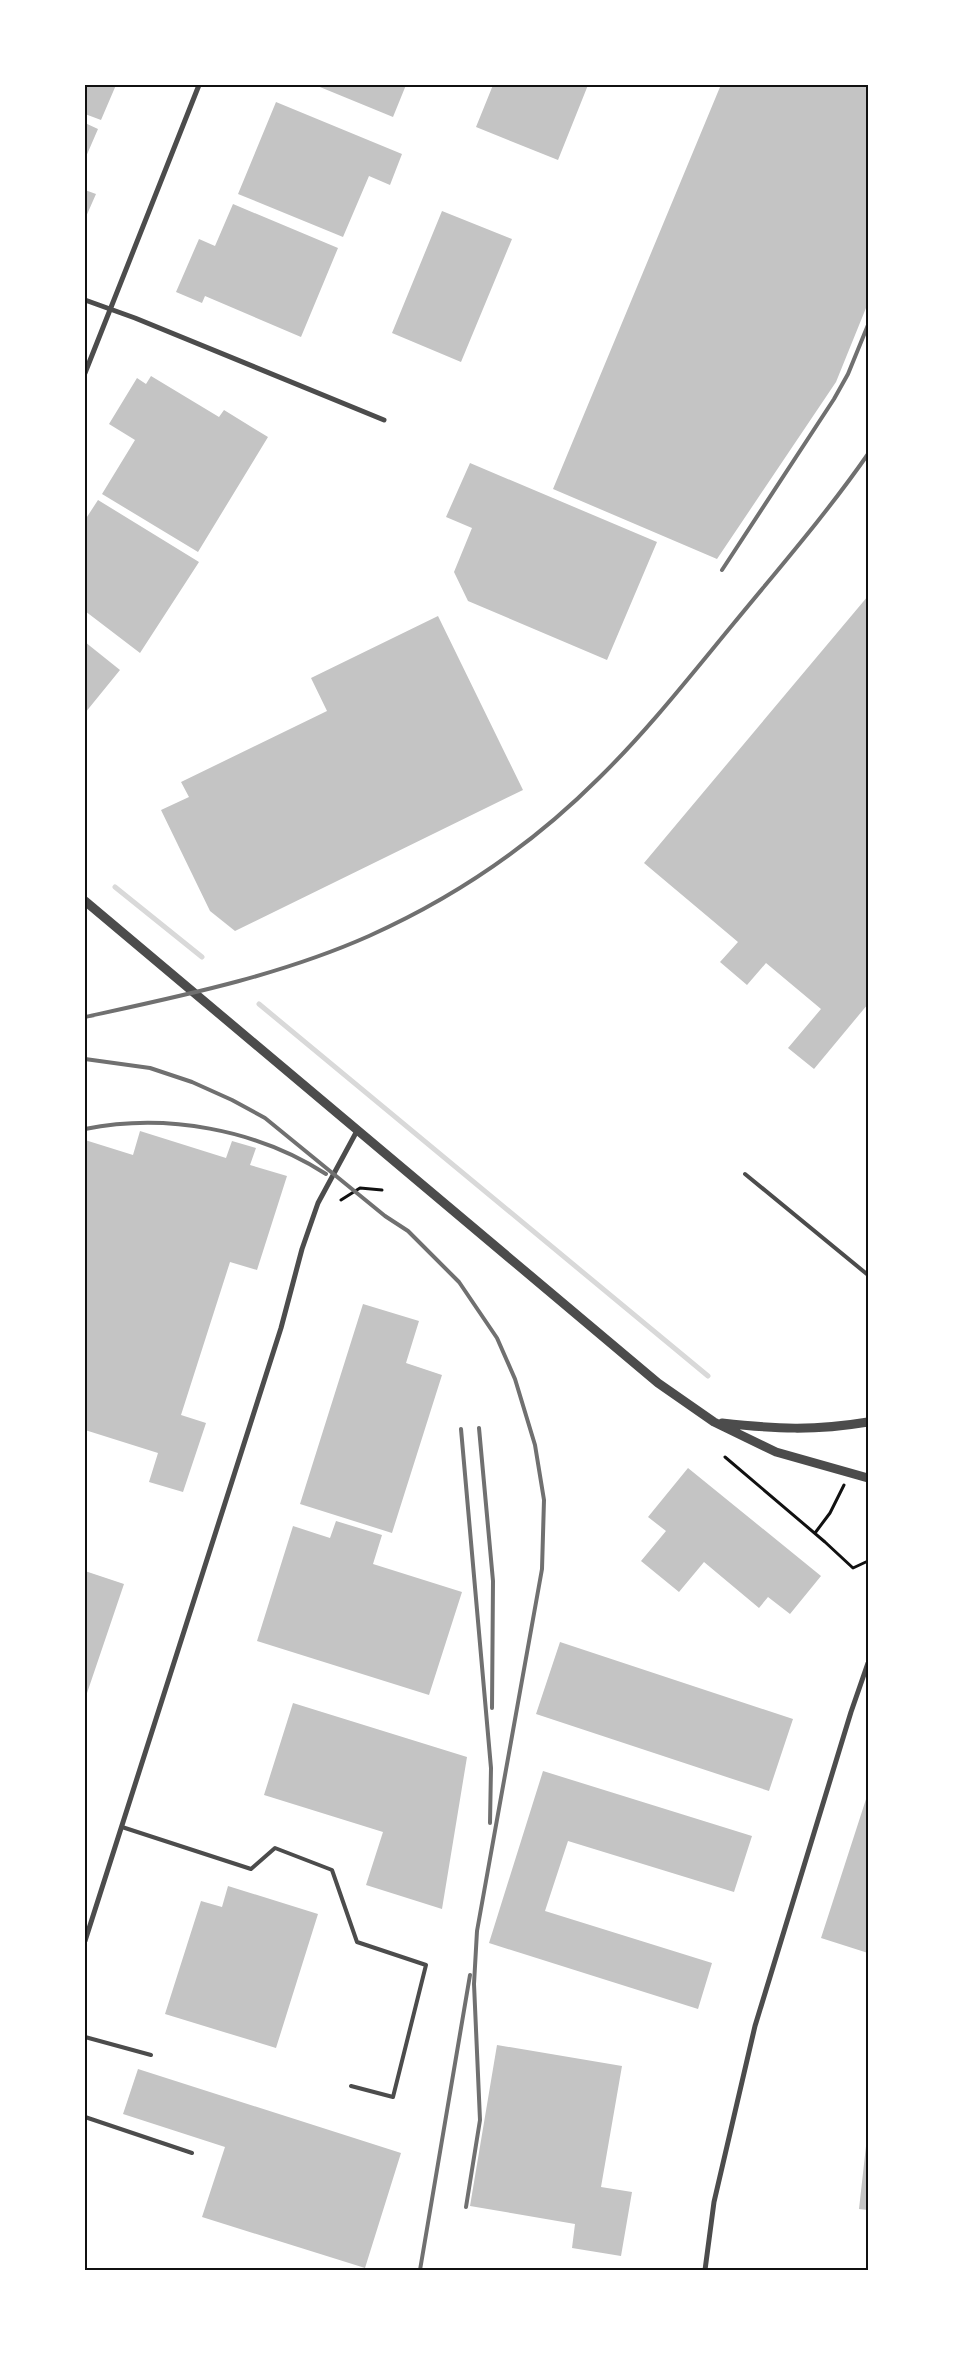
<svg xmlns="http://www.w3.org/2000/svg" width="953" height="2355" font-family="Arial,sans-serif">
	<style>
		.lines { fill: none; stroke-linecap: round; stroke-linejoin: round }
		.stream { stroke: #d9d9d9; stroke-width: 5 }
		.building { fill: #c4c4c4 }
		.path { stroke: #111; stroke-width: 3 }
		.service { stroke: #4c4c4c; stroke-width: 4 }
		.minor { stroke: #4c4c4c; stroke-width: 5 }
		.tertiary { stroke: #4c4c4c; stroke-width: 9 }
		.rail { stroke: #707070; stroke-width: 4 }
		.neatline { fill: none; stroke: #111; stroke-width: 2 }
	</style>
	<rect width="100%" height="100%" fill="#fff"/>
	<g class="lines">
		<!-- stream -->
		<path class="stream" d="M 115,887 L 202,957
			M 259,1004 L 708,1376"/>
	</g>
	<!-- building -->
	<path class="building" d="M 85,85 L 116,85 L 101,120 L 85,114 Z
		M 315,85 L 406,85 L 393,117 Z
		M 493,85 L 588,85 L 558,160 L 476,127 Z
		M 714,85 L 868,87 L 868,303 L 836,382 L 717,559 L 553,489 L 720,87 Z
		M 276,102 L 402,154 L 390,185 L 369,176 L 343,237 L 238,194 Z
		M 85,123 L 98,129 L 85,159 Z
		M 85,190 L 96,194 L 85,219 Z
		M 233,204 L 338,248 L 301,337 L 205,296 L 202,303 L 176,292 L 199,239 L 215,246 Z
		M 442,211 L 512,239 L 461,362 L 392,333 Z
		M 151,376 L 219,417 L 224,410 L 268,437 L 198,552 L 102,494 L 135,440 L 109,424 L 137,378 L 146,384 Z
		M 470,463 L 657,542 L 607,660 L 468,601 L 454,572 L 472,528 L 446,517 Z
		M 98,500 L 199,562 L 140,653 L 85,611 L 85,520 Z
		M 868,596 L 868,1004 L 814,1069 L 788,1048 L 821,1009 L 766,963 L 747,985 L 720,962 L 738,942 L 644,863 Z
		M 438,616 L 523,790 L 235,931 L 210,911 L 161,810 L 189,797 L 181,782 L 327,711 L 311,678 Z
		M 85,642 L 120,670 L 85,713 Z
		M 140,1131 L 226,1158 L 232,1141 L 256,1148 L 250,1165 L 287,1176 L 257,1270 L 230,1262 L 181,1415 L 206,1423 L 183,1492 L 149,1482 L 158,1453 L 85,1430 L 85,1140 L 133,1155 Z
		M 363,1304 L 419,1321 L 406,1363 L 442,1375 L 392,1533 L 300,1504 Z
		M 688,1468 L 821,1576 L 790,1614 L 768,1597 L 759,1608 L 704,1562 L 679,1592 L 641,1561 L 666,1531 L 648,1517 Z
		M 336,1521 L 382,1535 L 373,1564 L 462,1592 L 429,1695 L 257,1641 L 293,1526 L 330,1538 Z
		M 85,1571 L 124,1584 L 85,1699 Z
		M 560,1642 L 793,1719 L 769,1791 L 536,1714 Z
		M 293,1703 L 467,1757 L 442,1909 L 366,1885 L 383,1832 L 264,1795 Z
		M 543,1771 L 752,1836 L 734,1892 L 568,1841 L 545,1911 L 712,1963 L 698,2009 L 489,1943 Z
		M 868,1793 L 868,1953 L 821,1938 Z
		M 228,1886 L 318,1914 L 276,2048 L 165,2014 L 201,1901 L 222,1907 Z
		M 497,2045 L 622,2066 L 601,2187 L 632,2192 L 621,2256 L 572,2248 L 575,2224 L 470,2206 Z
		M 138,2069 L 401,2153 L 365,2268 L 202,2217 L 225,2147 L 123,2114 Z
		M 867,2137 L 868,2137 L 868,2210 L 859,2209 Z"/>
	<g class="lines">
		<!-- path -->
		<path class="path" d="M 341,1200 L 360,1188 L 382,1190
			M 725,1457 L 825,1542 L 853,1568 L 868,1561
			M 815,1533 L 830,1513 L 844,1485"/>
		<!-- service -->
		<path class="service" d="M 745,1174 L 868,1275
			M 122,1827 L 251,1869 L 275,1848 L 332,1870 L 357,1942 L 426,1965 L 393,2097 L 351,2086
			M 85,2037 L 151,2055
			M 85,2117 L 192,2153"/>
		<!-- minor -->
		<path class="minor" d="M 85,300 L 135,318 L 384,420
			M 85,373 L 199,85
			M 85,1941 L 281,1328 L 302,1249 L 318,1203 L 358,1129
			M 705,2270 L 714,2202 L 755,2026 L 851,1712 L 868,1663"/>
		<!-- tertiary -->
		<path class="tertiary" d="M 85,901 L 658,1383 L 714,1422 L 776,1452 L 868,1478
			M 722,1423 C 776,1429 814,1431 868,1422"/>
		<!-- rail -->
		<path class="rail" d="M 722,570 L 834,399 L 848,374 L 868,325
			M 85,1017 C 181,996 279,976 369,936 C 454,898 533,844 599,778 C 648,730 691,675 734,623 C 780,567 827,513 868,454
			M 85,1059 L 150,1068 L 192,1082 L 232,1100 L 265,1118 L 385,1216 L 408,1231 L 459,1282 L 497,1338 L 515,1379 L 535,1445 L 544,1500 L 542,1569 L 477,1931 L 474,1984 L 480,2120 L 466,2207
			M 85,1129 C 166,1113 256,1129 326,1174
			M 479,1428 L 493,1581 L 492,1708
			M 461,1429 L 491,1768 L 490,1823
			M 420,2270 L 470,1975"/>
	</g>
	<!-- border -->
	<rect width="953" height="2355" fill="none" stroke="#ffffff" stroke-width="172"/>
	<rect x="86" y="86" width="781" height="2183" class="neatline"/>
</svg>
